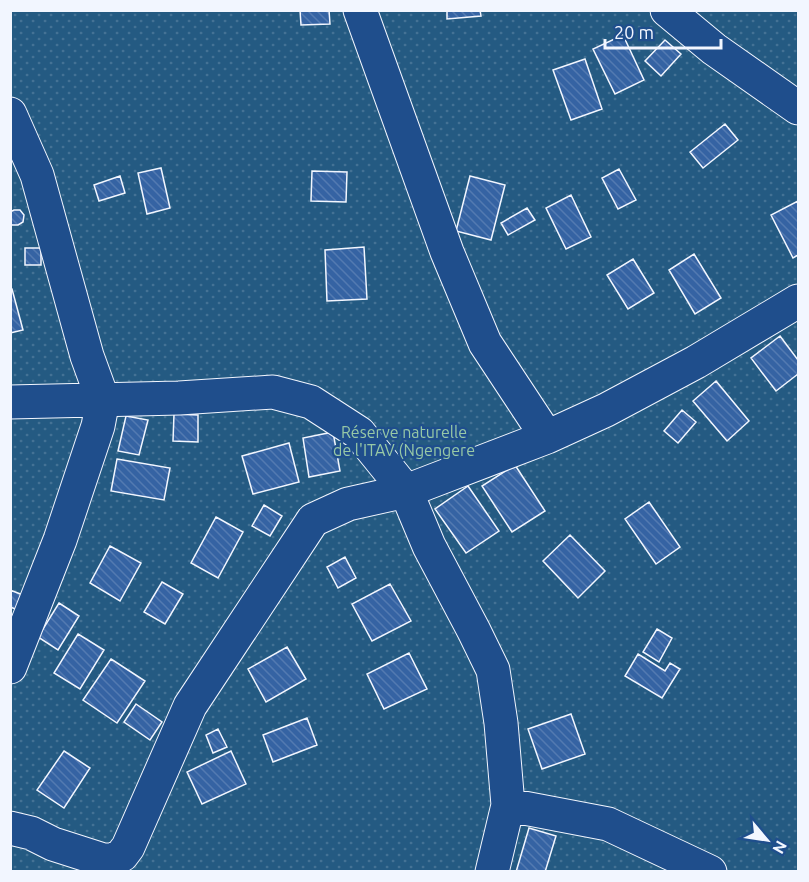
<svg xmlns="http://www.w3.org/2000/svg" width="809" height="882" font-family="Ubuntu,sans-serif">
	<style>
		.park { fill: url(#park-dots); stroke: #a8bbd7; stroke-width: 1.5 }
		.building { fill: url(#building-back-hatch); stroke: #f2f6ff; stroke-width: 1.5 }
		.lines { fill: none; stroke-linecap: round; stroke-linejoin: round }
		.minor-casing { stroke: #f2f6ff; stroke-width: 35 }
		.minor { stroke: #1f4e8c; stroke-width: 33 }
		.labels { text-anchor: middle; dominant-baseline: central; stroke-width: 4.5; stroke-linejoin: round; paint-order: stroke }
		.park-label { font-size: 16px; fill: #97c8a6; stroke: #1f4e8c }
	</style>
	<defs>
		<pattern id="park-dots" width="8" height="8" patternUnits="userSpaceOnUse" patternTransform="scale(1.5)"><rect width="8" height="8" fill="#245a82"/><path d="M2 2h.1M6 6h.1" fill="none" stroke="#447295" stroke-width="1.8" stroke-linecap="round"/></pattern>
		<pattern id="building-back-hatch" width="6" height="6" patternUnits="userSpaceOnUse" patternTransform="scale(1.5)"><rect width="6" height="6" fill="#3563a3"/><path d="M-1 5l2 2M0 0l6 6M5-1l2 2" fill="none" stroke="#537ab1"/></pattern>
	</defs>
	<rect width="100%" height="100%" fill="#1f4e8c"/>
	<!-- park -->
	<path class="park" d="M 11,11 L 798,11 L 798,871 L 11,871 Z"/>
	<!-- building -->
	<path class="building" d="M 300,10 L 329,10 L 330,24 L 301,25 Z
		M 447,10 L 480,10 L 481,16 L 447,19 Z
		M 623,35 L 644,80 L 615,94 L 593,49 Z
		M 665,40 L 681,54 L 661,76 L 645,61 Z
		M 585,59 L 602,109 L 571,120 L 553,70 Z
		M 725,124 L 738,140 L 703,168 L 690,152 Z
		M 161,168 L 170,208 L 147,214 L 138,173 Z
		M 619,169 L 636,200 L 618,209 L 602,178 Z
		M 312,171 L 347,172 L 346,202 L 311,201 Z
		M 120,176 L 125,193 L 99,201 L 94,185 Z
		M 470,176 L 505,185 L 491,240 L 456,231 Z
		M 571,195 L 591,237 L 566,249 L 546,208 Z
		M 798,201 L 798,255 L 793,258 L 771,215 Z
		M 527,208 L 535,220 L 508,235 L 501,223 Z
		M 14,210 L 20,210 L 24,215 L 23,222 L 18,225 L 12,225 L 10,223 L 10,212 Z
		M 364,247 L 367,299 L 327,301 L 325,250 Z
		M 25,248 L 41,248 L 41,265 L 25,265 Z
		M 694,254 L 721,298 L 695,314 L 669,270 Z
		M 633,259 L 654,293 L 628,309 L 607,275 Z
		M 10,289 L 12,289 L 23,330 L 10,333 Z
		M 780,336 L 798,360 L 798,374 L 776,391 L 751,358 Z
		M 716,381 L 749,421 L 727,441 L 693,401 Z
		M 682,410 L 696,422 L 678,443 L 664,431 Z
		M 174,414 L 198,415 L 198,442 L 173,441 Z
		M 126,416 L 148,420 L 139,455 L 118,451 Z
		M 333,432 L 340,471 L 309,477 L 303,438 Z
		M 289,443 L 299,482 L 253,494 L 242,456 Z
		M 117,459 L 170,468 L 164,500 L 111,491 Z
		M 515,465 L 545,511 L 512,532 L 482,486 Z
		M 468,486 L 499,531 L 466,553 L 435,509 Z
		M 649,502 L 680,547 L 656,564 L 625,519 Z
		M 264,505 L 282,516 L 270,536 L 252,526 Z
		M 216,517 L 243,532 L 218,578 L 191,563 Z
		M 570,535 L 605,571 L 578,598 L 543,561 Z
		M 110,546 L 141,563 L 120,601 L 90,583 Z
		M 345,557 L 356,578 L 338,588 L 327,567 Z
		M 162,582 L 183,594 L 165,624 L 144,612 Z
		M 390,584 L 411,621 L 372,641 L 352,604 Z
		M 10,590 L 23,595 L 18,610 L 10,607 Z
		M 59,603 L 79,616 L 58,650 L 38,637 Z
		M 657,629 L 672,638 L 659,662 L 643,652 Z
		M 78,634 L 104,650 L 80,689 L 54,673 Z
		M 287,647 L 306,679 L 266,702 L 248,669 Z
		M 409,653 L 427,689 L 384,709 L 367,674 Z
		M 638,654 L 665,671 L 670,663 L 680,669 L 662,698 L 625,676 Z
		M 111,659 L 145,681 L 117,723 L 83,700 Z
		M 136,704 L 162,722 L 150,740 L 124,722 Z
		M 571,714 L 585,754 L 542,769 L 528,729 Z
		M 307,718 L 317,745 L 273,762 L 263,735 Z
		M 218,729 L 227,747 L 213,753 L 206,735 Z
		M 64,751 L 90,768 L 64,808 L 37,790 Z
		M 231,751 L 246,784 L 202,804 L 187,772 Z
		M 529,828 L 556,836 L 545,872 L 516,872 Z"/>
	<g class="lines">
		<defs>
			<path id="minor" d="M 360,10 L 447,252 L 485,343 L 547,437
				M 667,10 L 714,49 L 798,108
				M 10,114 L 37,175 L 87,356 L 103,400 L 98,426 L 60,540 L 10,667
				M 10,402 L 179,398 L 273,392 L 311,402 L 359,433 L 406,491 L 429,546 L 474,631 L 493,670 L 501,723 L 508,805 L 492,872
				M 508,805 L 608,824 L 710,872
				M 10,828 L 31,833 L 53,844 L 103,860 L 113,860 L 122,855 L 128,847 L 190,706 L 313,520 L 348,504 L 406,491 L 547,437 L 606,410 L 696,362 L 798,301"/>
		</defs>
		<!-- minor casing -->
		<use href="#minor" class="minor-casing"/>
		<!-- minor -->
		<use href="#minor" class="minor"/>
	</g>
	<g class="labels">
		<!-- park labels -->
		<g class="park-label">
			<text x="404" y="432">Réserve naturelle<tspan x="404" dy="18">de l'ITAV (Ngengere</tspan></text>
		</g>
	</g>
	<!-- border -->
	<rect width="809" height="882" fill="none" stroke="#f2f6ff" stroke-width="24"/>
	<!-- north arrow -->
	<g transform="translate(767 840) rotate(119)" stroke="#1f4e8c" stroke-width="4.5" paint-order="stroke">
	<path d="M0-4.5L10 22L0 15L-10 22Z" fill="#f2f6ff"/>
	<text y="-9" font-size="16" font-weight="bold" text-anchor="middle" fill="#f2f6ff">N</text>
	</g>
	<!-- scale -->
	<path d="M605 39v9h116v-9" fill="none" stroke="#f2f6ff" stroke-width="3"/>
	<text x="614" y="39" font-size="18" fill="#f2f6ff" stroke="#1f4e8c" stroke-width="4.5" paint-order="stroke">20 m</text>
</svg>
